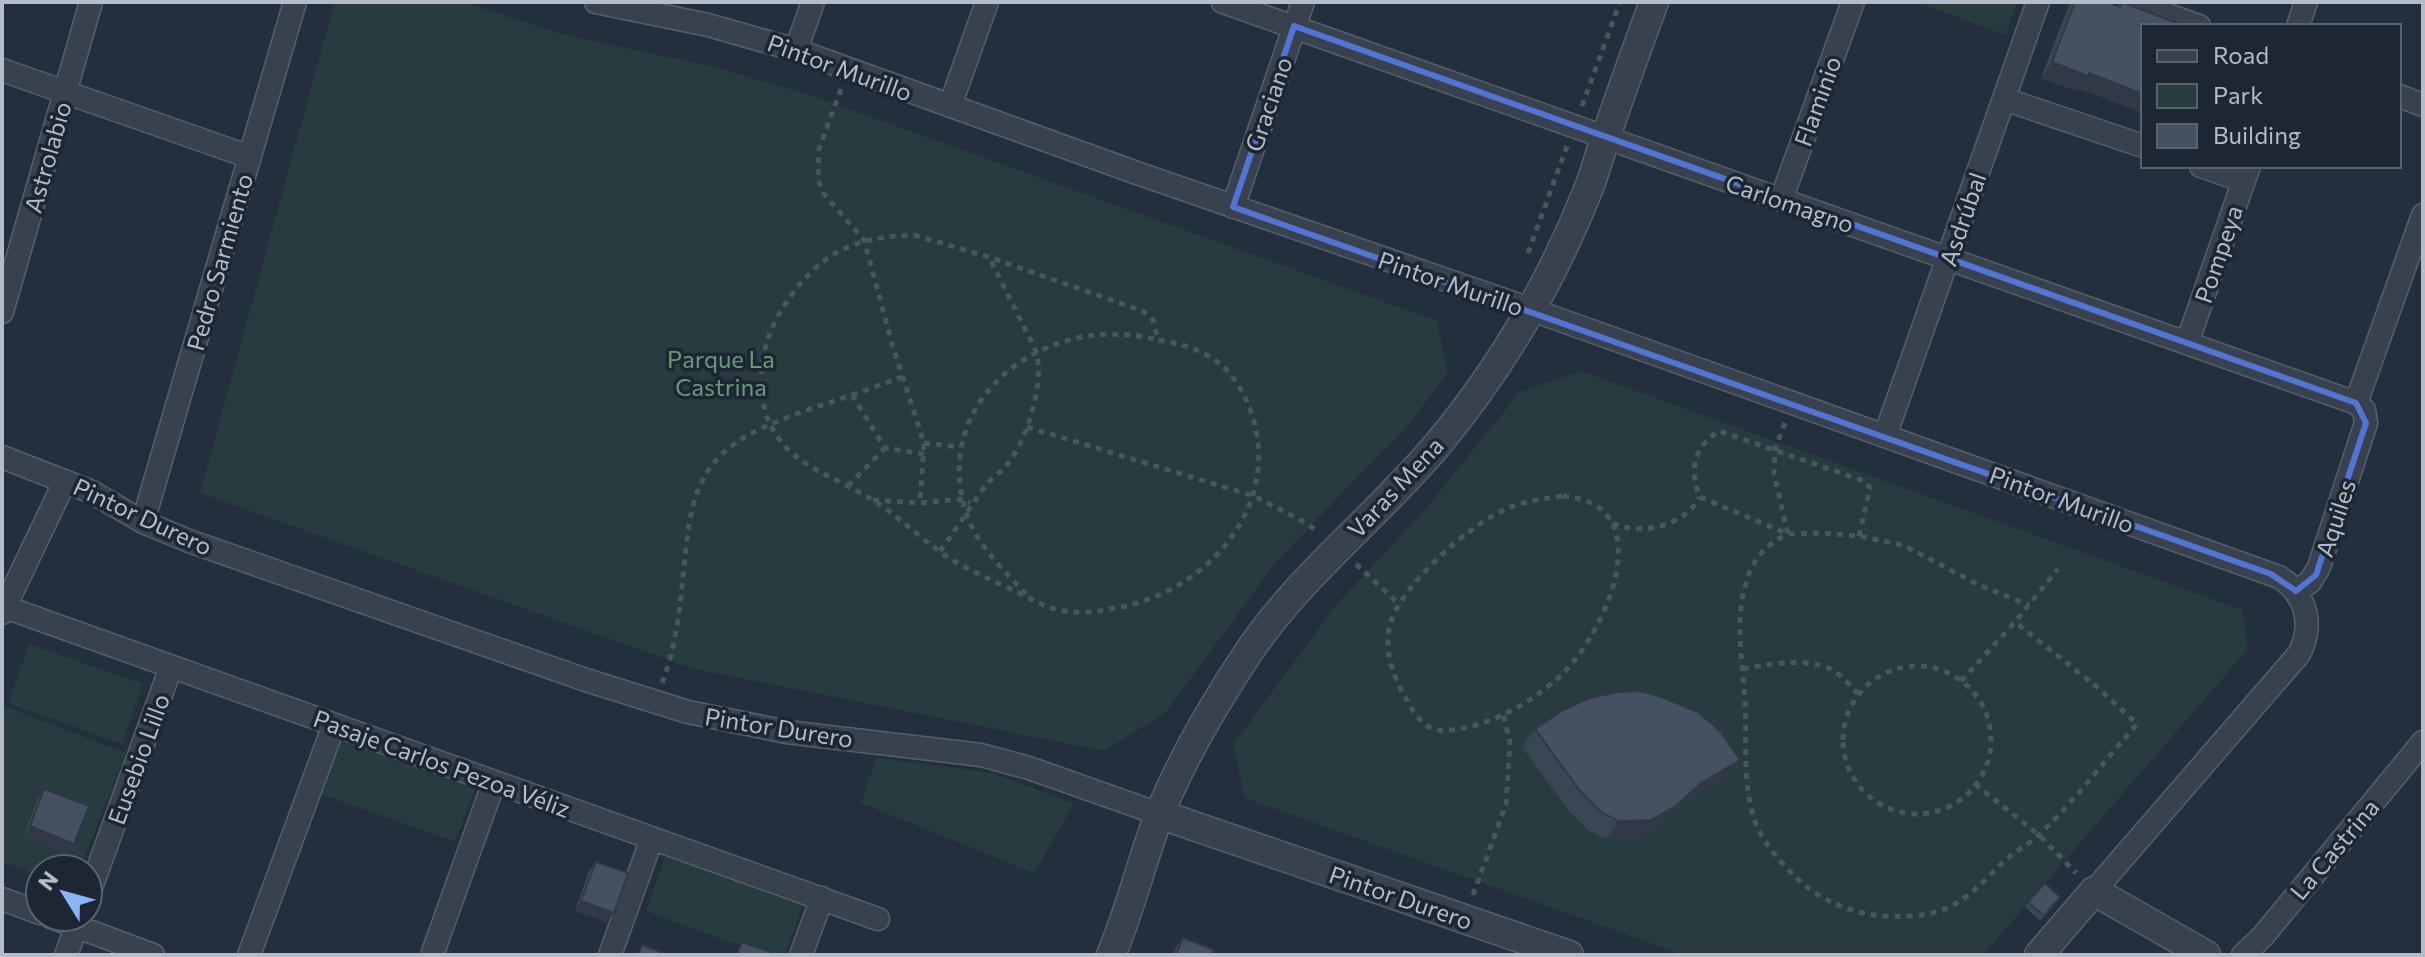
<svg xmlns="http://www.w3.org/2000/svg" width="2425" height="957" font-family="Commissioner,sans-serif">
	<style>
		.green { fill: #263c3f }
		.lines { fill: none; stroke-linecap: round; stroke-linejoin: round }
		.minor-casing { stroke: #565f6c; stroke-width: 25 }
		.tertiary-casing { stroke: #565f6c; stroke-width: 31 }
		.path { stroke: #44595c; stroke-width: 5; stroke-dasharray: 6 6; stroke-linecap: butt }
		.minor { stroke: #38414e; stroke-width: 22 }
		.tertiary { stroke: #38414e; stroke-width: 28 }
		.wall { fill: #3b4654 }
		.shaded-wall { fill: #303945 }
		.building { fill: #455162; stroke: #303945; stroke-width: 2 }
		.marked { fill: none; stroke: #5274d3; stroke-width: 6; stroke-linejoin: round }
		.labels { text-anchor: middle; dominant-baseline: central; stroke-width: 7; stroke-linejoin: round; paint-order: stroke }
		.street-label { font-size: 24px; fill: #b4bcc9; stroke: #1d2633 }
		.park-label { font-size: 24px; fill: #6b9a76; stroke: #1d2633 }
	</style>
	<rect width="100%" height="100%" fill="#242f3e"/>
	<!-- green -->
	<path class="green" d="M 337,2 L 463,2 L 561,34 L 710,66 L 807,94 L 1437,321 L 1448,372 L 1409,424 L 1276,562 L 1166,712 L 1104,751 L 694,669 L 200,493 L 334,4 Z
		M 1917,2 L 2018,2 L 2005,35 Z
		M 1581,371 L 2242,610 L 2248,649 L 1983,955 L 1684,955 L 1245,798 L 1233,745 L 1336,605 L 1424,511 L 1520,392 Z
		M 29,644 L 143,684 L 122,744 L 8,703 Z
		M 2,705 L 126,753 L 80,869 L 40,869 L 40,876 L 2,861 Z
		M 340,740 L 475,788 L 455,842 L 321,794 Z
		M 876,758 L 993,773 L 1074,804 L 1034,873 L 861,803 Z
		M 667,852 L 804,903 L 785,955 L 765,955 L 646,911 Z"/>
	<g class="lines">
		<defs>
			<path id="minor" d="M 596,2 L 708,25 L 796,50 L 1134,172 L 1510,302 L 2279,577 C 2307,595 2314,625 2299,654 L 2094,891
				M 1223,2 L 2356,403 L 2364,410 L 2366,423 L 2319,567 L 2310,582 L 2296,591
				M 2131,2 L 2199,26
				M 2298,26 L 2306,2
				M 796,50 L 813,2
				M 2,70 L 250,157
				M 2399,96 L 2423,105
				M 2004,99 L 2143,146
				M 950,106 L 987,2
				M 2201,166 L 2244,181
				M 1781,200 L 1853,2
				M 1233,207 L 1303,2
				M 2,312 L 91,2
				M 2187,343 L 2249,166
				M 2356,403 L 2423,215
				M 1885,436 L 2038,2
				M 2,457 L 92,492 L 143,522 L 189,541 L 586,680 L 688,712 L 787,732 L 981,755 L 1029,768 L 1159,814
				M 143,522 L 295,2
				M 5,607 L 878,919
				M 2,613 L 65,481
				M 88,896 L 171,667
				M 2,899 L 40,913
				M 51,917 L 153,955
				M 66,955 L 80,917
				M 249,955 L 334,725
				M 432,955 L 494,782
				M 610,955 L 652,838
				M 801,955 L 822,898
				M 2243,955 L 2263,936 L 2423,742"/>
			<path id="tertiary" d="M 1159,814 L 1569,955
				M 1111,955 C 1130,911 1141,863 1158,818 C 1180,762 1211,709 1244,659 C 1297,577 1376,518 1438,444 C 1502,367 1551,283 1588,190 C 1595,173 1599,156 1605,139 C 1621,93 1637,48 1654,2
				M 2039,955 L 2094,891 L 2206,955"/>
		</defs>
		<!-- minor casing -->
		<use href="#minor" class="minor-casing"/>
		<!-- tertiary casing -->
		<use href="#tertiary" class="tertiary-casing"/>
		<!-- path -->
		<path class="path" d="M 841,89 L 819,149 L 818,180 L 824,194 L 864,240 L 892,344 L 924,443 L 920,503
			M 1582,106 L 1620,2
			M 914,235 L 989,257 L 1143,311 L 1153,320 L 1158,340 C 1204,347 1233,364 1250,409 C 1284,501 1213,586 1126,606 C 1098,612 1075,616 1047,607 C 1017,591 984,578 954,561 C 925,544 901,517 871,499 C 846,483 815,473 792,453 C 748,415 755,347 786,303 C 820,252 854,237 914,235 Z
			M 1528,253 L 1567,146
			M 852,395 L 885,448 L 924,454
			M 1785,423 L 1775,449 L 1774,474 L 1788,534 C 1766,544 1752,560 1746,583 C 1734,621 1743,664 1745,703 C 1747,742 1742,787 1756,824 C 1762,839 1772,852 1783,864 C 1817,903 1860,920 1912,916 C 1926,915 1940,912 1953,905 C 1975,894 1989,874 2008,858 C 2018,849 2031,843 2041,833 C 2076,799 2105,760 2137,724 L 2097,687 L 2015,622
			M 1027,427 L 1254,496 L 1306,523 L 1318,532
			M 924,443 L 960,447
			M 848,486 L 885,448
			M 1563,496 C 1661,504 1607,627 1567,669 C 1539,699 1492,726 1451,730 C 1430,733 1419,722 1409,704 C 1396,682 1384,656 1389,629 C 1396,589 1468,526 1504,510 C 1522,501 1543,499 1563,496 Z
			M 873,500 L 920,503 L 962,499 L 970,503
			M 1613,523 C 1642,537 1685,525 1700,497
			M 1859,536 L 1870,488 L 1864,481 L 1719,431 C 1694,446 1689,471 1700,497 L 1788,534 L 1820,533 L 1859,536 L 1903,545 L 1979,585 L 2029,605
			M 940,551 C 955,531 968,510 983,489 C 989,480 997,475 1004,468 C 1027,443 1045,383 1036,351 L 989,257
			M 1356,564 L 1400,605
			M 1026,594 C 1003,570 975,543 965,510 C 931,393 1052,311 1158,340
			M1843 740a74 74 0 1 1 148 0a74 74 0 1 1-148 0Z
			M 1743,669 C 1768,664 1804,658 1828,668 C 1840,673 1850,685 1858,694
			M 1961,681 L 2015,622 L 2058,569
			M 662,683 C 680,637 681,588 687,540 C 696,453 736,436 810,409 C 841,399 872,388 902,377
			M 1975,784 L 2039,835 L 2076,873
			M 1473,895 L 1506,804 L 1510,743 L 1503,713"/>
		<!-- minor -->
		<use href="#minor" class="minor"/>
		<!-- tertiary -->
		<use href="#tertiary" class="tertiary"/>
	</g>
	<!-- wall -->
	<path class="wall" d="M 2072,2 L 2106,2 L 2119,7 L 2122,2 L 2077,91 L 2041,78 L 2068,7 Z
		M 1535,729 L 1740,760 L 1727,778 L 1689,801 L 1663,824 L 1639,839 L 1606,839 L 1588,830 L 1568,810 L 1522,747 Z
		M 44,789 L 74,844 L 68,853 L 23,836 L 38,798 Z
		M 596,862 L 607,922 L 575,911 L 589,871 Z
		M 2060,897 L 2040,921 L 2025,907 L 2028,902 Z
		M 1183,938 L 1212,955 L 1173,955 L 1176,947 Z"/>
	<!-- shaded-wall -->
	<path class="shaded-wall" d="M 2052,62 L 2089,73 L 2143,94 L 2143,113 L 2079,89 L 2077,91 L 2041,78 Z
		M 1740,760 L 1727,778 L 1689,801 L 1663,824 L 1639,839 L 1606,839 L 1618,821 L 1701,783 Z
		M 30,826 L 74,844 L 68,853 L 23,836 Z
		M 581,901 L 614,913 L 607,922 L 575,911 Z"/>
	<!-- building -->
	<path class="building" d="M 2075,2 L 2106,2 L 2120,7 L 2122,2 L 2185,26 L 2143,26 L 2143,94 L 2089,73 L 2088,76 L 2052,62 Z
		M 1639,691 L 1659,696 L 1698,712 L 1720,731 L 1740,760 L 1701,783 L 1676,806 L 1651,820 L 1618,821 L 1600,811 L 1580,791 L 1535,729 L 1563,710 L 1590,698 L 1618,692 Z
		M 44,789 L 89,806 L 74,844 L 30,826 Z
		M 596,862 L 628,873 L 614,913 L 581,901 Z
		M 2045,883 L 2060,897 L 2044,916 L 2028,902 Z
		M 1183,938 L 1214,950 L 1212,955 L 1176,955 Z
		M 742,942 L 771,952 L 770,955 L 737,955 Z
		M 642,945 L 668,955 L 638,955 Z"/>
	<!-- marked area -->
	<path class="marked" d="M 1294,26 L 2356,403 L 2366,423 L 2316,575 L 2296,591 L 2271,574 L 1233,207 Z"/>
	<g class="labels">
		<!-- street labels -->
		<g class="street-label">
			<text transform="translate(840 67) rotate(20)">Pintor Murillo</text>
			<text transform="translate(1817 101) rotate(-70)">Flaminio</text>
			<text transform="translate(1268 104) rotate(-71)">Graciano</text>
			<text transform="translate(47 157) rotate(-74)">Astrolabio</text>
			<text transform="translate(1790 203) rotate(19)">Carlomagno</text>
			<text transform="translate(1962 219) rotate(-71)">Asdrúbal</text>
			<text transform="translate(2218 254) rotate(-71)">Pompeya</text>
			<text transform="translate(219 262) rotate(-74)">Pedro Sarmiento</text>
			<text transform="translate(1451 283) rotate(19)">Pintor Murillo</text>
			<text transform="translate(1395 487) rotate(-47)">Varas Mena</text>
			<text transform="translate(2062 499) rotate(20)">Pintor Murillo</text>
			<text transform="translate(143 516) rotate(25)">Pintor Durero</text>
			<text transform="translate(2335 518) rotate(-72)">Aquiles</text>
			<text transform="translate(779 727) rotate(9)">Pintor Durero</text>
			<text transform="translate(138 759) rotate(-70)">Eusebio Lillo</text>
			<text transform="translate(442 763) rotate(20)">Pasaje Carlos Pezoa Véliz</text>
			<text transform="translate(2334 849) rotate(-50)">La Castrina</text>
			<text transform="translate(1401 897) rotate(19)">Pintor Durero</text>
		</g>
		<!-- park labels -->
		<g class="park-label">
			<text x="721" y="358">Parque La<tspan x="721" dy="28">Castrina</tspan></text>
		</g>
	</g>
	<!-- border -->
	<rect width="2425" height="957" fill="none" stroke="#b4bcc9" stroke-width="8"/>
	<!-- legend -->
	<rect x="2141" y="24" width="260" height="144" fill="#1d2633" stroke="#59626f" stroke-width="2"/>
	<rect x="2157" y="50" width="40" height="12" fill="#38414e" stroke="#59626f" stroke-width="2"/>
	<text x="2213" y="64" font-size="24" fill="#b4bcc9">Road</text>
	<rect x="2157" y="84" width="40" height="24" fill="#263c3f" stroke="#59626f" stroke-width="2"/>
	<text x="2213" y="104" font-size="24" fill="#b4bcc9">Park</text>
	<rect x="2157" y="124" width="40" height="24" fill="#455162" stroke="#59626f" stroke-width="2"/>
	<text x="2213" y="144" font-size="24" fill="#b4bcc9">Building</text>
	<!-- north arrow -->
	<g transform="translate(64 893) rotate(307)"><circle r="38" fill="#1d2633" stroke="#59626f" stroke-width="2"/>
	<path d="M0-6L14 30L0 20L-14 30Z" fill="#8ab4f8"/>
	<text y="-12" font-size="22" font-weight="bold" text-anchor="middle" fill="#b4bcc9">N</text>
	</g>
</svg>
